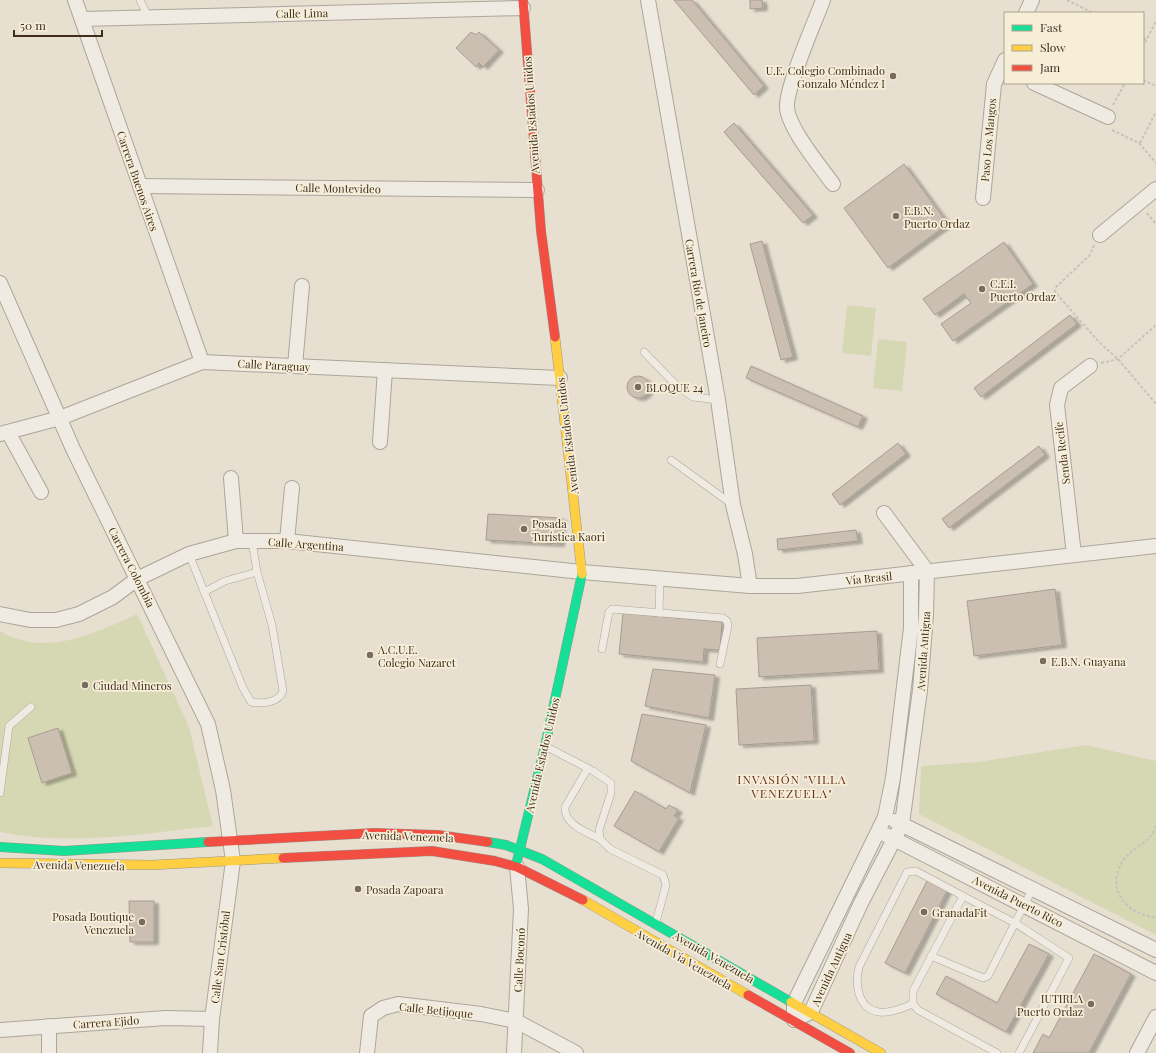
<svg xmlns="http://www.w3.org/2000/svg" width="1156" height="1053" font-family="'Playfair Display',serif">
  <style>
    .green { fill: #d6d7b3 }
    .building { fill: #cbbfb2; stroke: #a89c90; filter: url(#shadow) }
    .lines { fill: none; stroke-linecap: round; stroke-linejoin: round }
    .lane-casing { stroke: #ada599; stroke-width: 8 }
    .street-casing { stroke: #ada599; stroke-width: 16 }
    .fast-casing { stroke: #9c958a; stroke-width: 10 }
    .slow-casing { stroke: #9c958a; stroke-width: 10 }
    .jam-casing { stroke: #9c958a; stroke-width: 10 }
    .path { stroke: #c8c2b9; stroke-width: 2; stroke-dasharray: 3 2; stroke-linecap: butt }
    .lane { stroke: #efebe3; stroke-width: 7 }
    .street { stroke: #efebe3; stroke-width: 14 }
    .fast { stroke: #16e098; stroke-width: 9 }
    .slow { stroke: #ffcf43; stroke-width: 9 }
    .jam { stroke: #f24e42; stroke-width: 9 }
    .poi-dot { fill: #786c5e; stroke: #f7eed8; stroke-width: 1.5 }
    .labels { text-anchor: middle; dominant-baseline: central; stroke-width: 3.5; stroke-linejoin: round; paint-order: stroke }
    .street-label { font-size: 11px; fill: #3d2e20; stroke: #f7eed8 }
    .poi-label { font-size: 11px; fill: #3d2e20; stroke: #f7eed8; text-anchor: start }
    .neighbourhood-label { font-size: 12px; letter-spacing: 1px; fill: #6b2e1e; stroke: #f7eed8 }
  </style>
  <defs>
    <filter id="shadow"><feDropShadow dx="4.5" dy="2.5" stdDeviation="1" flood-color="#0004"/></filter>
  </defs>
  <rect width="100%" height="100%" fill="#e7e0d1"/>
  <g class="green">
    <path d="M847,305L876,308L871,356L842,353Z"/>
    <path d="M878,339L907,342L902,391L873,388Z"/>
    <path d="M137,614L189,727L213,826C142,834 70,846 0,832V631C44,658 96,633 137,614Z"/>
    <path d="M1086,745L1156,761V935L919,814L921,766L978,762Z"/>
  </g>
  <g class="building">
    <path d="M674,0H692L764,86L754,95Z"/>
    <path d="M750,0H762L763,8L750,9Z"/>
    <path d="M471,32L476,35L479,32L499,50L483,67L479,63L476,67L456,48Z"/>
    <path d="M734,123L813,215L803,223L724,132Z"/>
    <path d="M904,164L948,224L888,268L844,208Z"/>
    <path d="M762,241L793,357L781,360L750,244Z"/>
    <path d="M1004,242L1033,284L953,341L941,324L971,303L964,294L935,315L923,299Z"/>
    <path d="M1070,315L1077,324L981,397L974,388Z"/>
    <path d="M751,366L863,416L858,427L746,378Z"/>
    <circle cx="638" cy="387" r="11"/>
    <path d="M898,443L906,454L840,505L832,494Z"/>
    <path d="M1039,446L1045,455L949,528L942,519Z"/>
    <path d="M488,514L562,518L560,544L486,540Z"/>
    <path d="M856,530L858,541L778,550L777,539Z"/>
    <path d="M1055,589L1062,645L974,656L967,601Z"/>
    <path d="M623,613L722,622L720,650L704,649L703,662L619,654Z"/>
    <path d="M877,631L879,670L759,677L757,638Z"/>
    <path d="M653,669L715,675L709,718L645,706Z"/>
    <path d="M811,685L814,741L739,745L736,689Z"/>
    <path d="M642,714L706,725L690,793L631,761Z"/>
    <path d="M58,728L72,773L42,783L28,738Z"/>
    <path d="M635,791L666,809L669,805L678,810L674,816L679,818L659,852L614,826Z"/>
    <path d="M928,879L948,889L905,973L885,963Z"/>
    <path d="M129,901H154V942H130Z"/>
    <path d="M1029,944L1049,954L1006,1032L936,994L946,976L997,1003Z"/>
    <path d="M1094,954L1131,974L1089,1053H1033L1043,1034L1049,1038Z"/>
  </g>
  <g class="lines">
    <defs>
      <g id="lane">
        <path d="M140,0L148,17"/>
        <path d="M644,352L677,386L693,397L718,400"/>
        <path d="M671,460L733,505"/>
        <path d="M189,554L243,688L251,702C262,704 279,703 283,691L272,625L257,572L252,541"/>
        <path d="M204,592L225,581L257,572"/>
        <path d="M659,613L660,579"/>
        <path d="M602,649L609,612L612,609L723,618L727,621L728,626L720,664"/>
        <path d="M547,747L593,771L611,783V793L599,830L600,839L610,849L663,875L666,885L656,922"/>
        <path d="M588,768L565,807C564,825 587,832 600,839"/>
        <path d="M0,793L9,726L31,707"/>
        <path d="M931,956L983,978L988,976L1015,923L1069,958L1019,1053"/>
        <path d="M913,1004C904,1007 889,1014 879,1012C857,1009 855,983 859,967L907,872L916,871L963,896"/>
        <path d="M997,1053L918,1010L913,1004V991L963,896L1015,923L1033,888"/>
      </g>
      <g id="street">
        <path d="M75,0L202,362"/>
        <path d="M648,0L718,400L733,505L745,554L750,586"/>
        <path d="M823,0C815,22 785,89 787,108C789,129 820,166 833,184"/>
        <path d="M1026,13L1032,0"/>
        <path d="M82,19L523,8"/>
        <path d="M1034,83L1108,117"/>
        <path d="M140,186L537,190"/>
        <path d="M983,198L994,84L1005,60"/>
        <path d="M1100,235L1156,189"/>
        <path d="M0,283L73,449L208,724L223,790L233,861L212,1019L210,1053"/>
        <path d="M295,366L302,286"/>
        <path d="M8,432L41,492"/>
        <path d="M0,434L60,418L202,362L560,378"/>
        <path d="M380,442L385,370"/>
        <path d="M231,478L236,541"/>
        <path d="M884,513L927,571L926,615L920,690L902,824L861,903L811,1012L794,1020V1003L885,817L893,778L911,628V573"/>
        <path d="M287,541L292,488"/>
        <path d="M1074,555L1057,405L1061,388L1090,366"/>
        <path d="M0,614L30,620H56L79,614L113,597L137,579L189,554L236,541H287L582,572L750,586H797L1156,546"/>
        <path d="M895,821L1156,950"/>
        <path d="M886,835L1156,973"/>
        <path d="M49,1026V1053"/>
        <path d="M0,1030L166,1018L212,1019"/>
        <path d="M367,1053L371,1016L383,1008L398,1004L481,1014L516,1021L576,1053"/>
        <path d="M514,1053L521,909L517,867"/>
        <path d="M1137,1053L1156,1017"/>
      </g>
      <g id="fast">
        <path d="M488,842L506,845L542,859L791,1002"/>
        <path d="M0,847L64,851L208,842"/>
        <path d="M517,861L545,746L582,574"/>
      </g>
      <g id="slow">
        <path d="M555,337L582,574"/>
        <path d="M0,863L152,865L283,858"/>
        <path d="M583,900L748,995"/>
        <path d="M791,1002L881,1053"/>
      </g>
      <g id="jam">
        <path d="M523,0L541,231L555,337"/>
        <path d="M208,842L374,833L438,835L488,842"/>
        <path d="M283,858L432,851L495,861L517,867L583,900"/>
        <path d="M748,995L850,1053"/>
      </g>
    </defs>
    <use href="#lane" class="lane-casing"/>
    <use href="#street" class="street-casing"/>
    <use href="#fast" class="fast-casing"/>
    <use href="#slow" class="slow-casing"/>
    <use href="#jam" class="jam-casing"/>
    <g class="path">
      <path d="M1067,0L1093,13"/>
      <path d="M1143,38L1147,40"/>
      <path d="M1143,47L1156,21"/>
      <path d="M1143,80L1156,86"/>
      <path d="M1113,105L1125,83"/>
      <path d="M1112,130L1139,143L1156,163"/>
      <path d="M1140,143L1156,112"/>
      <path d="M1147,213L1156,224"/>
      <path d="M1094,245L1090,255L1056,287L1055,292L1100,343L1118,359L1156,404"/>
      <path d="M1101,363L1118,359L1156,325"/>
      <path d="M1156,826C1148,849 1125,846 1118,872C1115,881 1116,888 1120,896C1128,910 1141,915 1156,918"/>
    </g>
    <use href="#lane" class="lane"/>
    <use href="#street" class="street"/>
    <use href="#fast" class="fast"/>
    <use href="#slow" class="slow"/>
    <use href="#jam" class="jam"/>
  </g>
  <g class="poi-dot">
    <circle cx="893" cy="76" r="4"/>
    <circle cx="896" cy="216" r="4"/>
    <circle cx="982" cy="289" r="4"/>
    <circle cx="638" cy="387" r="4"/>
    <circle cx="524" cy="529" r="4"/>
    <circle cx="370" cy="655" r="4"/>
    <circle cx="1043" cy="661" r="4"/>
    <circle cx="85" cy="685" r="4"/>
    <circle cx="358" cy="889" r="4"/>
    <circle cx="924" cy="912" r="4"/>
    <circle cx="142" cy="922" r="4"/>
    <circle cx="1091" cy="1004" r="4"/>
  </g>
  <g class="labels">
    <g class="street-label">
      <text transform="translate(302 13) rotate(-1)">Calle Lima</text>
      <text transform="translate(531 115) rotate(-94)">Avenida Estados Unidos</text>
      <text transform="translate(988 140) rotate(-85)">Paso Los Mangos</text>
      <text transform="translate(138 181) rotate(71)">Carrera Buenos Aires</text>
      <text transform="translate(338 188) rotate(1)">Calle Montevideo</text>
      <text transform="translate(699 293) rotate(80)">Carrera Río de Janeiro</text>
      <text transform="translate(274 365) rotate(3)">Calle Paraguay</text>
      <text transform="translate(567 436) rotate(-97)">Avenida Estados Unidos</text>
      <text transform="translate(1062 453) rotate(-97)">Senda Recife</text>
      <text transform="translate(306 544) rotate(4)">Calle Argentina</text>
      <text transform="translate(132 567) rotate(63)">Carrera Colombia</text>
      <text transform="translate(869 578) rotate(-6)">Vía Brasil</text>
      <text transform="translate(923 651) rotate(-86)">Avenida Antigua</text>
      <text transform="translate(542 755) rotate(-77)">Avenida Estados Unidos</text>
      <text transform="translate(408 836) rotate(2)">Avenida Venezuela</text>
      <text transform="translate(79 865) rotate(1)">Avenida Venezuela</text>
      <text transform="translate(1018 901) rotate(27)">Avenida Puerto Rico</text>
      <text transform="translate(220 957) rotate(-83)">Calle San Cristóbal</text>
      <text transform="translate(714 957) rotate(30)">Avenida Venezuela</text>
      <text transform="translate(684 959) rotate(30)">Avenida Vía Venezuela</text>
      <text transform="translate(519 960) rotate(-87)">Calle Boconó</text>
      <text transform="translate(831 969) rotate(-65)">Avenida Antigua</text>
      <text transform="translate(436 1010) rotate(6)">Calle Betijoque</text>
      <text transform="translate(106 1022) rotate(-4)">Carrera Ejido</text>
    </g>
    <g class="poi-label">
      <text x="885" y="70" text-anchor="end">U.E. Colegio Combinado<tspan x="885" dy="13">Gonzalo Méndez I</tspan></text>
      <text x="904" y="210">E.B.N.<tspan x="904" dy="13">Puerto Ordaz</tspan></text>
      <text x="990" y="283">C.E.I.<tspan x="990" dy="13">Puerto Ordaz</tspan></text>
      <text x="646" y="387">BLOQUE 24</text>
      <text x="532" y="523">Posada<tspan x="532" dy="13">Turística Kaori</tspan></text>
      <text x="378" y="649">A.C.U.E.<tspan x="378" dy="13">Colegio Nazaret</tspan></text>
      <text x="1051" y="661">E.B.N. Guayana</text>
      <text x="93" y="685">Ciudad Mineros</text>
      <text x="366" y="889">Posada Zapoara</text>
      <text x="932" y="912">GranadaFit</text>
      <text x="134" y="916" text-anchor="end">Posada Boutique<tspan x="134" dy="13">Venezuela</tspan></text>
      <text x="1083" y="998" text-anchor="end">IUTIRLA<tspan x="1083" dy="13">Puerto Ordaz</tspan></text>
    </g>
    <g class="neighbourhood-label">
      <text x="792" y="779">INVASIÓN "VILLA<tspan x="792" dy="14">VENEZUELA"</tspan></text>
    </g>
  </g>
  <rect x="1004" y="12" width="140" height="72" fill="#f7eed8" stroke="#ada18e"/>
  <rect x="1012" y="25" width="20" height="6" fill="#16e098" stroke="#ada18e"/>
  <text x="1040" y="32" font-size="12" fill="#3d2e20">Fast</text>
  <rect x="1012" y="45" width="20" height="6" fill="#ffcf43" stroke="#ada18e"/>
  <text x="1040" y="52" font-size="12" fill="#3d2e20">Slow</text>
  <rect x="1012" y="65" width="20" height="6" fill="#f24e42" stroke="#ada18e"/>
  <text x="1040" y="72" font-size="12" fill="#3d2e20">Jam</text>
  <path d="M14 30v6h88v-6" fill="none" stroke="#3d2e20" stroke-width="2"/>
  <text x="20" y="30" font-size="12" fill="#3d2e20" stroke="#f7eed8" stroke-width="3" paint-order="stroke">50 m</text>
</svg>
